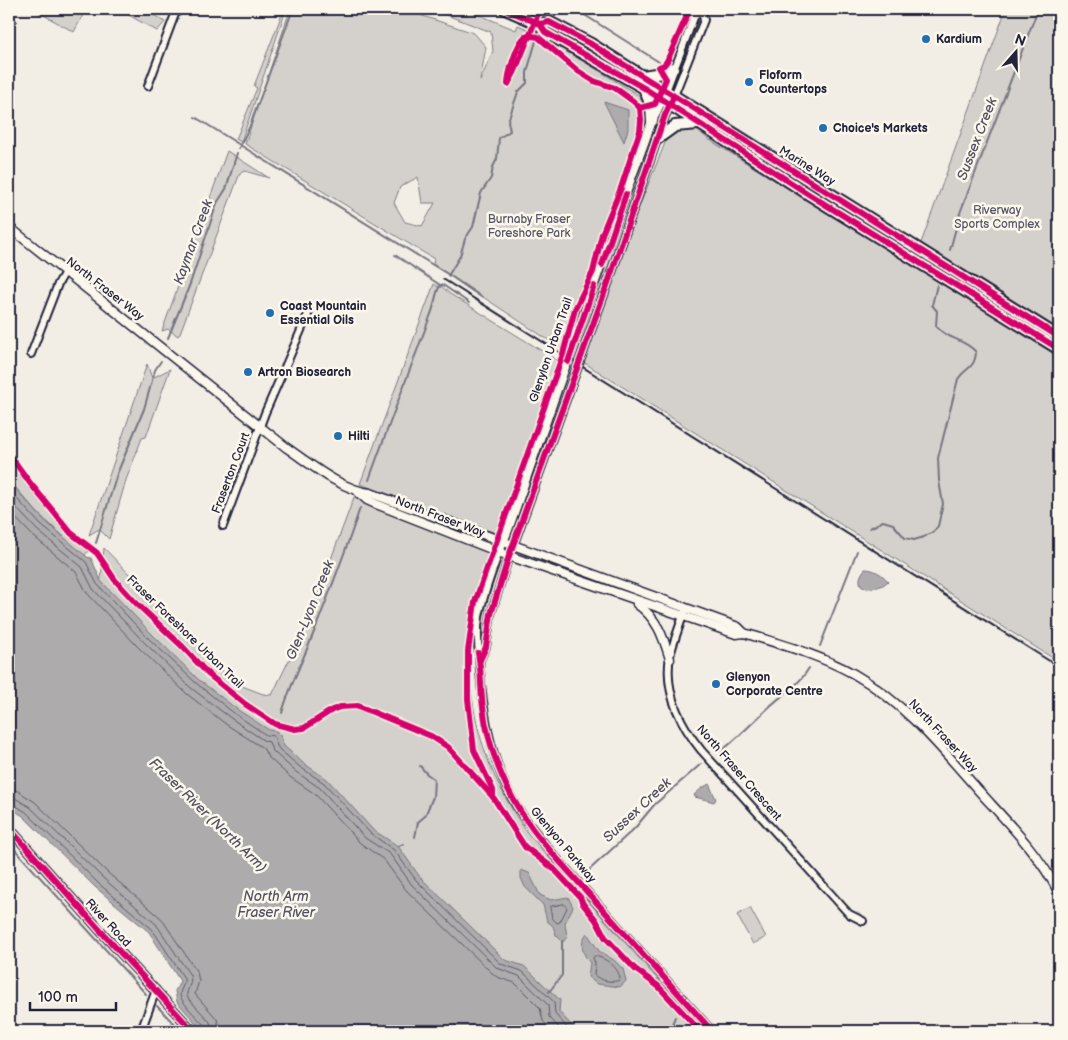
<svg xmlns="http://www.w3.org/2000/svg" width="1068" height="1040" font-family="'Balsamiq Sans',sans-serif">
  <style>
    .green { fill: #d4d1cc; stroke: #7b7a84; fill-rule: evenodd }
    .water { fill: #aeabad; stroke: #76747f }
    .lines { fill: none; stroke-linecap: round; stroke-linejoin: round }
    .shore { stroke: #5a5969; stroke-width: 1 }
    .stream { stroke: #76747f; stroke-width: 2 }
    .minor-casing { stroke: #22223b; stroke-width: 10 }
    .tertiary-casing { stroke: #22223b; stroke-width: 11 }
    .primary-casing { stroke: #22223b; stroke-width: 14 }
    .minor { stroke: #fbf7ec; stroke-width: 6 }
    .tertiary { stroke: #fbf7ec; stroke-width: 8 }
    .primary { stroke: #fbf7ec; stroke-width: 10 }
    .rail { stroke: #22223b; stroke-width: 2 }
    .cycleway-casing { stroke: #fbf7ec; stroke-width: 9 }
    .cycleway { stroke: #d6006c; stroke-width: 6 }
    .poi-dot { fill: #1f6fb2; stroke: #fbf7ec; stroke-width: 2 }
    .labels { text-anchor: middle; dominant-baseline: central; stroke-width: 5; stroke-linejoin: round; paint-order: stroke }
    .poi-label { font-size: 12px; font-weight: bold; fill: #22223b; stroke: #fbf7ec; text-anchor: start }
    .street-label { font-size: 12px; fill: #22223b; stroke: #fbf7ec }
    .park-label { font-size: 12px; fill: #575766; stroke: #fbf7ec }
    .water-label { font-size: 14px; font-style: italic; fill: #535263; stroke: #fbf7ec }
  </style>
  <rect width="100%" height="100%" fill="#f2eee5"/>
  <filter id="ink" filterUnits="userSpaceOnUse"><feTurbulence type="fractalNoise" baseFrequency=".02" numOctaves="2"/><feDisplacementMap in="SourceGraphic" scale="10" xChannelSelector="R" yChannelSelector="G"/><feConvolveMatrix kernelMatrix="1 2 1 2 8 2 1 2 1" color-interpolation-filters="sRGB"/></filter>
  <g filter="url(#ink)">
    <g class="green">
      <path d="M33,9H86L74,32Z"/>
      <path d="M118,9H144L165,22L157,31Z"/>
      <path d="M284,9H405L414,13L474,33L486,47L480,81L493,51L491,32L431,9H465L516,30L518,25L539,34L645,99L649,114L647,123L568,353L433,264L434,259L245,144L289,13H285L241,142L236,139L257,88L254,86ZM418,177L422,203H435L422,226L405,222L394,203L400,187Z"/>
      <path d="M1006,9H1059V329L921,243Z"/>
      <path d="M691,128L700,132L708,139L1059,357V662L583,362L633,222L667,138L673,130Z"/>
      <path d="M647,144L651,146L584,338L580,337Z"/>
      <path d="M227,151L269,178L245,171L240,173L180,333L178,336L168,329L162,331Z"/>
      <path d="M434,284L440,288L441,286L450,294L563,364L504,529L498,534L360,484Z"/>
      <path d="M147,364L152,378L170,369L146,437L142,438L126,480L109,539L99,529L89,535Z"/>
      <path d="M9,460C31,494 58,524 88,551L85,555L87,557L79,573L9,482L45,521L64,537L37,512L9,480Z"/>
      <path d="M354,497L395,516L488,551L492,555L493,558C485,583 477,607 473,633C462,705 487,777 529,835L704,1031H552L541,1000L255,736L84,573L101,579L104,548L234,683L263,694L272,695L308,621Z"/>
      <path d="M750,908L766,937L753,944L737,915Z"/>
    </g>
    <g class="water">
      <path d="M604,102L628,110V129L624,142Z"/>
      <path d="M9,482L45,521L87,557L91,558L101,581L151,633L199,680L238,710L269,730L276,731L280,735L284,746L303,763L327,779L373,830L398,846L420,877L505,960L524,966L560,1000L559,1012L577,1031H203L177,1002L175,991L180,981L149,932L95,887L23,816L9,807Z"/>
      <path d="M865,569C874,569 882,574 888,581C882,588 871,589 862,587C858,580 860,575 865,569Z"/>
      <path d="M709,784L716,799L714,802L695,797L694,795L702,788Z"/>
      <path d="M521,870L529,873L540,895L551,900L568,897L573,907L565,923L567,937L563,942L556,935L553,926L547,921L543,905L525,887L521,878Z"/>
      <path d="M587,933L599,951L614,960L623,969L626,981L620,987L597,984L588,977L590,963C582,953 579,944 587,933Z"/>
    </g>
    <g class="lines">
      <g class="shore">
        <path d="M9,490L41,525L86,562L97,584L147,637L196,683L235,714L266,735L274,736L277,746L280,750L300,767L324,783L370,833L394,850L416,880L501,964L522,971L554,1002L555,1014L570,1031"/>
        <path d="M9,500L37,530L82,567L93,589L143,641L191,688L232,719L263,740L269,742L272,750L276,754L296,772L320,788L365,838L390,854L412,885L497,968L519,976L548,1005L549,1017L562,1031"/>
        <path d="M9,511L32,535L76,572L87,593L138,647L187,694L227,725L263,748L268,757L290,777L315,794L360,843L384,860L406,890L492,973L497,977L515,983L540,1008L543,1021L552,1031"/>
        <path d="M9,789L18,791L35,802L108,873L161,918L197,972L199,981L195,994L217,1019L220,1031"/>
        <path d="M9,797L15,798L30,807L103,878L156,924L190,975C193,984 186,989 187,997L210,1022L212,1031"/>
        <path d="M9,803L13,804L26,812L98,883L152,929L184,978C185,984 181,988 180,994C180,1002 199,1019 205,1026L206,1031"/>
        <path d="M564,904L567,908L560,922L557,923L552,918L550,907Z"/>
        <path d="M595,956C606,958 620,968 620,980C612,983 601,981 594,975L595,963L593,958Z"/>
      </g>
      <g class="stream">
        <path d="M265,9L280,14L291,12"/>
        <path d="M583,14L659,62"/>
        <path d="M195,117L449,275L481,297"/>
        <path d="M239,148L249,128L293,9"/>
        <path d="M950,250L960,213L1038,9"/>
        <path d="M395,255L440,285"/>
        <path d="M448,276L460,256L465,239L473,227L481,193L491,178L493,167L497,159L499,138L510,131L508,121L518,92L527,83V72L536,41"/>
        <path d="M168,338L190,284L217,203L226,189L237,153"/>
        <path d="M369,480C389,424 410,369 431,314C435,305 435,294 440,285H443L469,303"/>
        <path d="M870,528L883,521L893,524L905,538L914,540L924,537L934,531L938,526L943,504L939,481L938,458L958,379C965,368 975,369 976,352C965,339 946,339 936,326L937,311L932,305L937,285"/>
        <path d="M96,543L117,474L144,409L155,370L161,361"/>
        <path d="M820,646L857,551"/>
        <path d="M282,713C289,689 300,666 310,642C328,597 345,553 360,508"/>
        <path d="M720,752C737,739 751,724 767,709C781,695 799,686 809,668"/>
        <path d="M415,837L418,822L425,816L433,797L434,779L427,774L420,766"/>
        <path d="M9,843L146,994"/>
        <path d="M398,846L404,844"/>
        <path d="M587,872L635,828L654,805L701,764"/>
        <path d="M549,992L562,975V941"/>
        <path d="M157,1006L181,1031"/>
        <path d="M669,1031L675,1017"/>
      </g>
      <defs>
        <g id="minor">
          <path d="M148,86L177,9"/>
          <path d="M666,91L695,15L703,9"/>
          <path d="M674,96L704,20L702,11"/>
          <path d="M31,354L58,284L65,272"/>
          <path d="M223,526L265,413L309,312"/>
          <path d="M499,552C492,573 483,595 479,617C476,638 479,650 480,670C483,717 492,765 516,805C527,823 540,838 553,854L712,1031"/>
          <path d="M686,608C680,624 674,640 670,656C664,691 680,724 701,750L849,914L863,921"/>
          <path d="M480,660L486,647L491,614L509,556"/>
          <path d="M141,1031L156,990"/>
        </g>
        <g id="tertiary">
          <path d="M9,227L287,448C312,465 340,489 370,493L738,627L744,633C780,644 820,655 854,674C905,703 942,749 980,792C1009,824 1040,855 1059,893"/>
          <path d="M358,492L367,500L376,504L509,556L736,634L744,633"/>
          <path d="M499,552L508,530L632,176L652,121L664,95"/>
          <path d="M509,556L609,280L665,115L672,101"/>
          <path d="M637,604C657,618 663,636 670,659"/>
          <path d="M9,828L106,937L193,1031"/>
        </g>
        <g id="primary">
          <path d="M505,9L540,24L545,32L644,88L810,195L1059,349"/>
          <path d="M540,24L549,22L591,44L1059,337"/>
          <path d="M643,76L662,73L673,68"/>
          <path d="M644,88L651,106L652,121"/>
          <path d="M657,139L675,126L698,124"/>
        </g>
      </defs>
      <use href="#minor" class="minor-casing"/>
      <use href="#tertiary" class="tertiary-casing"/>
      <use href="#primary" class="primary-casing"/>
      <use href="#minor" class="minor"/>
      <use href="#tertiary" class="tertiary"/>
      <use href="#primary" class="primary"/>
      <g class="rail">
        <path d="M9,15L16,21"/>
        <path d="M443,279L1059,667"/>
      </g>
      <defs>
        <g id="cycleway">
          <path d="M505,9L540,24L545,32L644,88L810,195L1059,349"/>
          <path d="M540,24L549,22L591,44L1059,337"/>
          <path d="M640,108L655,104L666,79L659,67L664,65L667,61L690,9"/>
          <path d="M602,265L626,194"/>
          <path d="M568,362L594,286"/>
          <path d="M9,454L30,483L71,533L97,553L115,580L135,602L183,647L208,674L245,704L275,724L295,729L304,728L332,710L340,707L358,706L431,736L448,747L493,797L525,847L554,869L580,897L583,904L596,920L605,937L635,969L658,986L700,1031"/>
          <path d="M478,653C482,671 480,689 483,707C488,748 505,791 529,824C536,835 545,844 553,854L712,1031"/>
          <path d="M480,660L486,647L491,614L509,556L609,280L665,115L673,98"/>
          <path d="M493,797V790L474,750L468,699V651L475,602L563,354L575,309L593,272L602,234L621,188L634,148L640,131L641,120L640,108L633,101L615,88L594,81L578,71L538,37C533,36 529,35 525,37C517,42 508,74 508,84L515,71L540,9"/>
          <path d="M9,828L106,937L193,1031"/>
        </g>
      </defs>
      <use href="#cycleway" class="cycleway-casing"/>
      <use href="#cycleway" class="cycleway"/>
    </g>
  </g>
  <g class="poi-dot">
    <circle cx="926" cy="39" r="5"/>
    <circle cx="749" cy="82" r="5"/>
    <circle cx="823" cy="128" r="5"/>
    <circle cx="270" cy="313" r="5"/>
    <circle cx="248" cy="372" r="5"/>
    <circle cx="338" cy="436" r="5"/>
    <circle cx="716" cy="684" r="5"/>
  </g>
  <g class="labels">
    <g class="poi-label">
      <text x="936" y="39">Kardium</text>
      <text x="759" y="75">Floform<tspan x="759" dy="14">Countertops</tspan></text>
      <text x="833" y="128">Choice's Markets</text>
      <text x="280" y="306">Coast Mountain<tspan x="280" dy="14">Essential Oils</tspan></text>
      <text x="258" y="372">Artron Biosearch</text>
      <text x="348" y="436">Hilti</text>
      <text x="726" y="677">Glenyon<tspan x="726" dy="14">Corporate Centre</tspan></text>
    </g>
    <g class="street-label">
      <text transform="translate(807 166) rotate(32)">Marine Way</text>
      <text transform="translate(105 289) rotate(38)">North Fraser Way</text>
      <text transform="translate(551 350) rotate(-71)">Glenylon Urban Trail</text>
      <text transform="translate(231 473) rotate(-69)">Fraserton Court</text>
      <text transform="translate(440 517) rotate(21)">North Fraser Way</text>
      <text transform="translate(185 632) rotate(44)">Fraser Foreshore Urban Trail</text>
      <text transform="translate(943 736) rotate(47)">North Fraser Way</text>
      <text transform="translate(739 773) rotate(49)">North Fraser Crescent</text>
      <text transform="translate(563 845) rotate(50)">Glenlyon Parkway</text>
      <text transform="translate(108 923) rotate(47)">River Road</text>
    </g>
    <g class="park-label">
      <text x="997" y="210">Riverway<tspan x="997" dy="14">Sports Complex</tspan></text>
      <text x="529" y="219">Burnaby Fraser<tspan x="529" dy="14">Foreshore Park</tspan></text>
    </g>
    <g class="water-label">
      <text transform="translate(977 139) rotate(-69)">Sussex Creek</text>
      <text transform="translate(193 242) rotate(-70)">Kaymar Creek</text>
      <text transform="translate(310 610) rotate(-68)">Glen-Lyon Creek</text>
      <text transform="translate(637 810) rotate(-43)">Sussex Creek</text>
      <text transform="translate(208 815) rotate(44)">Fraser River (North Arm)</text>
      <text x="276" y="896">North Arm<tspan x="276" dy="16">Fraser River</tspan></text>
    </g>
  </g>
  <rect width="1068" height="1040" fill="none" stroke="#fbf7ec" stroke-width="30"/>
  <rect x="15" y="15" width="1038" height="1010" fill="none" stroke="#22223b" stroke-width="2" filter="url(#ink)"/>
  <g transform="translate(1016 52) rotate(20)" stroke="#fbf7ec" stroke-width="4" paint-order="stroke">
  <path d="M0-4L9 19L0 12L-9 19Z" fill="#22223b"/>
  <text y="-8" font-size="14" font-weight="bold" text-anchor="middle" fill="#22223b">N</text>
  </g>
  <path d="M30 1002v8h86v-8" fill="none" stroke="#22223b" stroke-width="2.5"/>
  <text x="38" y="1002" font-size="15" fill="#22223b" stroke="#fbf7ec" stroke-width="4" paint-order="stroke">100 m</text>
</svg>
